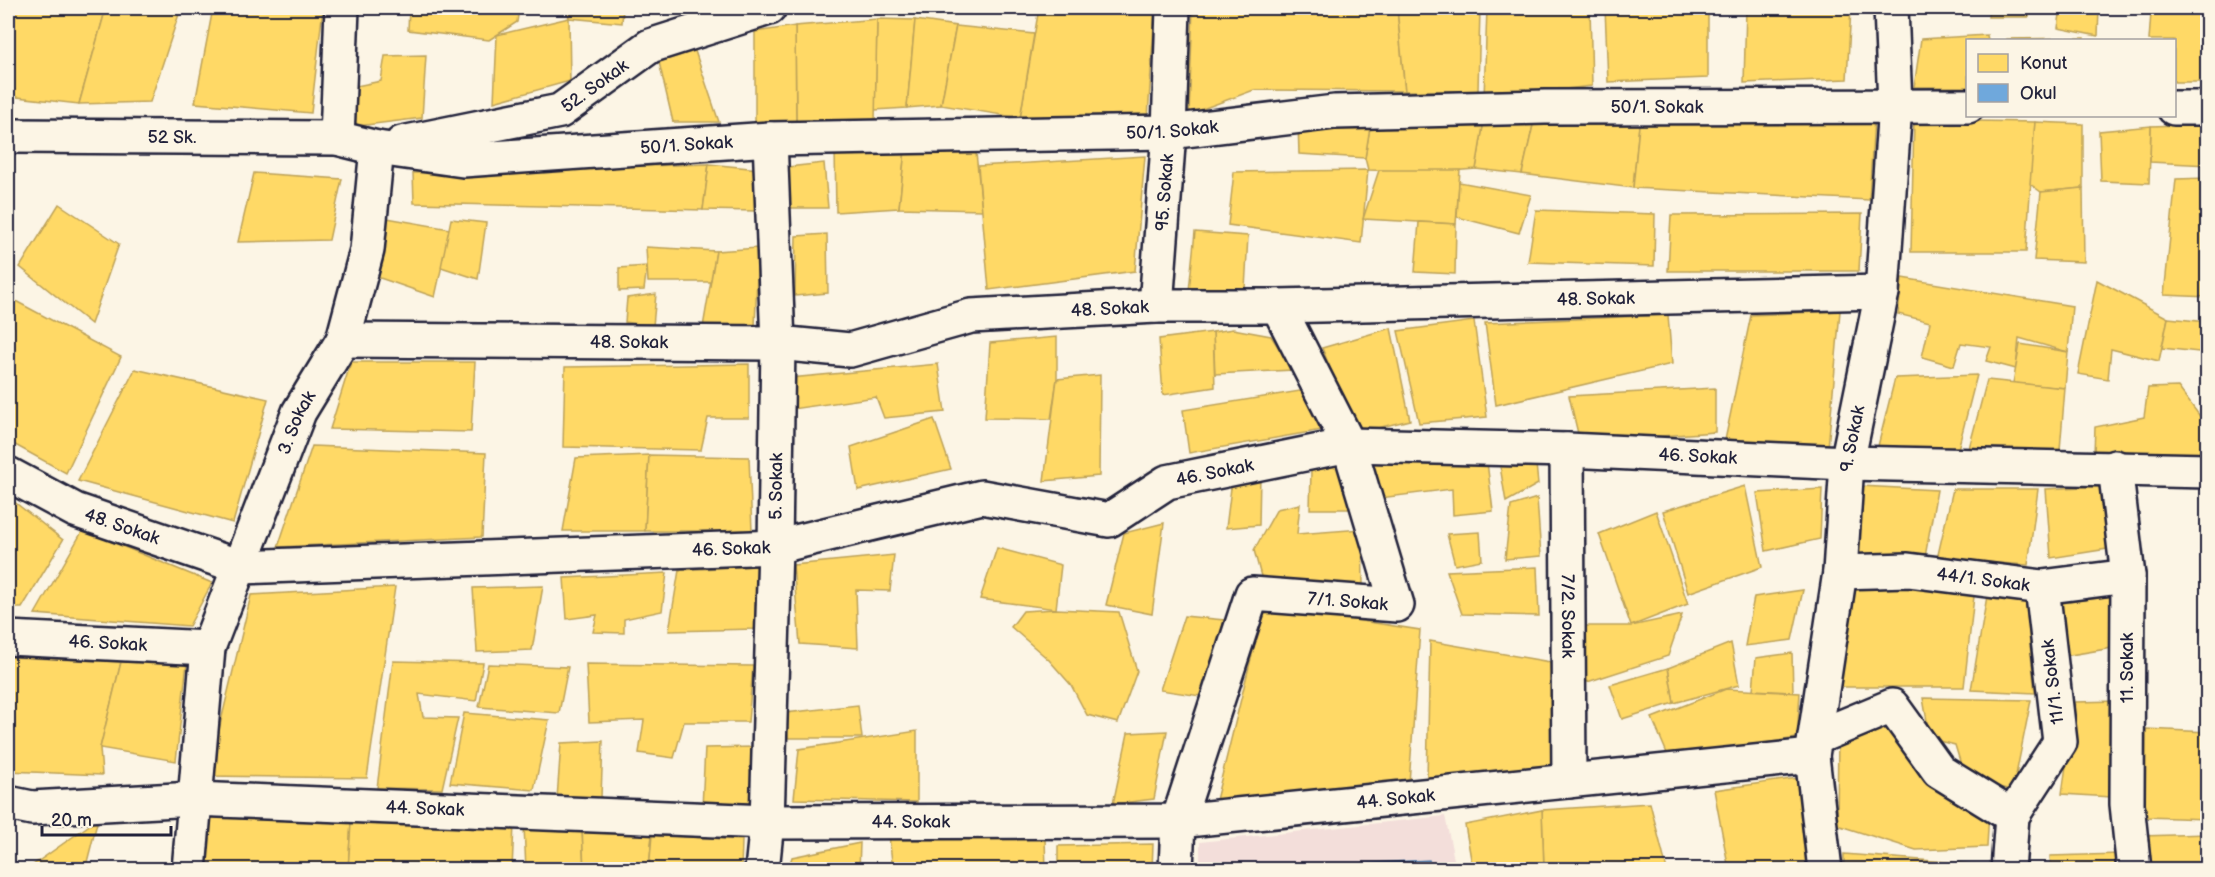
<svg xmlns="http://www.w3.org/2000/svg" width="2215" height="877" font-family="'Balsamiq Sans',sans-serif">
  <style>
    .built { fill: #f3deda }
    .homes { fill: #ffd966; stroke: #bda259; stroke-width: 1.5 }
    .schools { fill: #6fa8dc; stroke: #5880ac; stroke-width: 1.5 }
    .lines { fill: none; stroke-linecap: round; stroke-linejoin: round }
    .minor-casing { stroke: #22223b; stroke-width: 38 }
    .minor { stroke: #fcf5e5; stroke-width: 33 }
    .labels { text-anchor: middle; dominant-baseline: central; stroke-width: 6; stroke-linejoin: round; paint-order: stroke }
    .street-label { font-size: 18px; fill: #22223b; stroke: #fcf5e5 }
  </style>
  <rect width="100%" height="100%" fill="#fcf5e5"/>
  <filter id="ink" filterUnits="userSpaceOnUse"><feTurbulence type="fractalNoise" baseFrequency=".0167" numOctaves="2"/><feDisplacementMap in="SourceGraphic" scale="12" xChannelSelector="R" yChannelSelector="G"/><feConvolveMatrix kernelMatrix="1 2 1 2 8 2 1 2 1" color-interpolation-filters="sRGB"/></filter>
  <g filter="url(#ink)">
    <path class="built" d="M1445,816L1456,869L1200,870V842Z"/>
    <g class="homes">
      <path d="M8,8H106L79,104L8,96Z"/>
      <path d="M106,8H181L150,102L79,104Z"/>
      <path d="M213,8H323L311,113L195,103Z"/>
      <path d="M409,8H519L517,22L489,40L408,30Z"/>
      <path d="M567,8H623L622,23L569,18Z"/>
      <path d="M1039,8H1155L1148,118H1020Z"/>
      <path d="M1193,8H1397L1405,91L1254,90L1189,114Z"/>
      <path d="M1397,8H1480L1478,91H1405Z"/>
      <path d="M1487,8H1590L1592,86L1484,98Z"/>
      <path d="M1605,8H1708V78L1608,82Z"/>
      <path d="M1746,8H1851L1847,79L1744,83Z"/>
      <path d="M1989,8H2030L2029,17H1988Z"/>
      <path d="M2061,8H2099L2098,36L2058,28Z"/>
      <path d="M2151,13L2208,14L2203,82H2174V40H2149Z"/>
      <path d="M569,18L570,81L494,102L497,35Z"/>
      <path d="M877,19L915,20L907,108L875,110Z"/>
      <path d="M877,19L875,123L796,126L795,26Z"/>
      <path d="M915,20L956,26L941,105L907,108Z"/>
      <path d="M795,26L796,126L755,125V32Z"/>
      <path d="M956,26L1034,34L1020,118L941,105Z"/>
      <path d="M1987,35L1988,40H1968V87H1914L1921,39Z"/>
      <path d="M2084,38V40H2007V39Z"/>
      <path d="M695,51L719,122H673L659,62Z"/>
      <path d="M426,55L422,118L350,127L346,88L381,81L385,56Z"/>
      <path d="M1536,112L1522,174L1476,169L1484,120Z"/>
      <path d="M1536,112L1640,115L1633,188L1522,174Z"/>
      <path d="M1640,115L1874,118L1869,200L1633,188Z"/>
      <path d="M1484,120L1476,169L1437,172L1368,170L1365,158L1371,121Z"/>
      <path d="M1914,120L2035,122L2026,252H1911Z"/>
      <path d="M1371,121L1365,158L1299,154L1298,123Z"/>
      <path d="M2035,122L2083,124V188L2041,192L2030,184Z"/>
      <path d="M2208,124V165L2150,162L2151,126Z"/>
      <path d="M2151,126L2149,183L2101,181L2099,131Z"/>
      <path d="M835,148L905,150L899,208L836,212Z"/>
      <path d="M905,150L976,153L982,210L899,208Z"/>
      <path d="M1145,156L1135,271L989,290L978,166Z"/>
      <path d="M824,163L828,208H784L788,167Z"/>
      <path d="M709,164L703,210L414,203L413,173Z"/>
      <path d="M709,164L759,169L757,211L703,210Z"/>
      <path d="M1368,170L1361,243L1228,225L1234,172Z"/>
      <path d="M1379,170H1460L1456,224L1363,219Z"/>
      <path d="M254,173L342,179L329,240L238,242Z"/>
      <path d="M2208,178V297L2164,295L2176,179Z"/>
      <path d="M1459,182L1531,195L1519,233L1457,217Z"/>
      <path d="M2083,188L2084,262L2034,260L2041,192Z"/>
      <path d="M59,204L119,244L91,324L20,267Z"/>
      <path d="M1536,210L1655,214L1654,266L1528,262Z"/>
      <path d="M1862,214L1859,271H1668L1671,215Z"/>
      <path d="M387,218L450,229L435,297L377,277Z"/>
      <path d="M451,219L486,223L478,279L441,267Z"/>
      <path d="M1419,222L1456,224L1455,274L1415,272Z"/>
      <path d="M1195,232L1248,236L1245,289L1189,291Z"/>
      <path d="M827,234L828,293L795,296L796,236Z"/>
      <path d="M646,247L716,251L711,282H648Z"/>
      <path d="M758,248L755,327H703L716,251Z"/>
      <path d="M647,266L644,290L619,291V268Z"/>
      <path d="M1902,278L2072,306L2068,352L2019,338L2016,369L1986,361L1991,347L1961,343L1954,366L1922,357L1930,322L1898,314Z"/>
      <path d="M2097,280L2168,318L2159,361L2111,349L2108,379L2078,374Z"/>
      <path d="M656,294L653,326L625,322L627,298Z"/>
      <path d="M8,297L121,357L66,473L8,441Z"/>
      <path d="M1840,311L1828,448L1724,445L1751,315Z"/>
      <path d="M1668,315L1672,364L1496,405L1485,323Z"/>
      <path d="M2168,318L2208,322V353L2162,348Z"/>
      <path d="M1474,321L1487,417L1419,423L1398,331Z"/>
      <path d="M1391,328L1410,420L1357,433L1322,348Z"/>
      <path d="M1233,329L1271,336L1293,370L1215,374L1213,332Z"/>
      <path d="M1213,332L1215,387L1163,395L1159,339Z"/>
      <path d="M1057,337V379L1051,419L985,418L990,343Z"/>
      <path d="M2020,344L2068,352L2065,388L2013,383Z"/>
      <path d="M351,362H475L471,432L330,429Z"/>
      <path d="M749,364V418H708L701,450L563,447L565,367Z"/>
      <path d="M938,364L945,412L884,418L876,397L792,409L790,378Z"/>
      <path d="M135,369L268,399L233,523L78,481Z"/>
      <path d="M1100,375L1099,476L1044,481L1057,379Z"/>
      <path d="M1977,375L1958,449L1878,446L1895,378Z"/>
      <path d="M1987,380L2065,388L2060,450L1969,448Z"/>
      <path d="M2178,387L2208,427V455L2094,453L2095,427L2144,417L2148,388Z"/>
      <path d="M1715,388V432L1580,442L1569,396Z"/>
      <path d="M1306,390L1322,430L1189,453L1183,410Z"/>
      <path d="M934,419L951,469L858,490L851,447Z"/>
      <path d="M312,446L486,453L482,537L278,547Z"/>
      <path d="M1486,454L1493,511L1453,515L1452,489L1380,498L1369,460Z"/>
      <path d="M649,455L645,531H563L576,458Z"/>
      <path d="M649,455L749,457L752,531H645Z"/>
      <path d="M1499,460L1536,464L1538,484L1506,502Z"/>
      <path d="M1348,464L1360,509H1310L1311,471Z"/>
      <path d="M1260,474L1259,525L1226,528L1232,480Z"/>
      <path d="M1745,486L1762,567L1688,593L1663,511Z"/>
      <path d="M1860,486L1937,490L1925,557L1853,560Z"/>
      <path d="M2101,486L2107,549L2051,558L2046,489Z"/>
      <path d="M1822,489L1820,539L1766,551L1757,493Z"/>
      <path d="M1953,489H2038L2028,565L1937,559Z"/>
      <path d="M8,497L63,540L22,608H8Z"/>
      <path d="M1537,498L1541,556L1505,559L1511,506Z"/>
      <path d="M1300,504L1297,534L1362,529L1363,584H1263L1254,550L1277,509Z"/>
      <path d="M1656,511L1688,604L1631,626L1599,534Z"/>
      <path d="M1164,523L1152,614L1106,605L1124,533Z"/>
      <path d="M83,530L212,583L189,626L35,614Z"/>
      <path d="M1480,532L1482,560L1455,565L1447,534Z"/>
      <path d="M997,548L1061,565L1056,609L980,599Z"/>
      <path d="M894,555L890,591L856,590L858,648L800,644L793,565Z"/>
      <path d="M757,566L756,629L669,631L679,570Z"/>
      <path d="M1537,567L1539,616L1462,614L1447,571Z"/>
      <path d="M667,573L662,611L624,619V633L593,632L597,615L567,619L564,578Z"/>
      <path d="M1848,580L1975,587L1964,687H1835Z"/>
      <path d="M543,586L532,650L477,652L473,588Z"/>
      <path d="M395,587L367,778L208,776L251,595Z"/>
      <path d="M1803,590L1792,640L1745,646L1754,597Z"/>
      <path d="M1988,590L2025,594L2035,693L1971,690Z"/>
      <path d="M2113,596L2112,648L2058,657L2061,603Z"/>
      <path d="M1264,606L1420,630L1409,783L1216,800Z"/>
      <path d="M1056,609L1119,612L1137,671L1118,723L1087,715L1071,685L1049,660L1011,627L1023,611Z"/>
      <path d="M1682,615L1668,656L1578,685L1576,626H1631Z"/>
      <path d="M1184,616L1224,620L1207,697L1160,690Z"/>
      <path d="M1430,641L1550,662L1559,768L1427,779Z"/>
      <path d="M1731,643L1739,685L1674,703L1668,668Z"/>
      <path d="M1792,653L1793,692L1753,690L1756,658Z"/>
      <path d="M9,657L121,662L100,748L102,775L8,771Z"/>
      <path d="M393,661L483,663L476,701L419,694L423,717L458,718L442,789L377,788Z"/>
      <path d="M121,662H187L176,761L100,748Z"/>
      <path d="M488,664L568,667L559,713L479,707Z"/>
      <path d="M586,664L753,666L748,722H684L674,758L639,753L644,720L589,722Z"/>
      <path d="M1668,668L1674,703L1622,719L1610,685Z"/>
      <path d="M1726,689L1800,693L1797,738L1669,758L1652,718Z"/>
      <path d="M1923,698L2031,700L2013,790L1966,781L1955,745L1930,739Z"/>
      <path d="M2117,701L2111,797L2062,794L2075,702Z"/>
      <path d="M858,705L862,738H788L785,713Z"/>
      <path d="M464,713L549,720L534,790L450,783Z"/>
      <path d="M1887,725L1989,809L1987,847L1916,850L1837,825L1838,735Z"/>
      <path d="M2146,729L2208,732V819L2145,817Z"/>
      <path d="M917,731V802L794,799L799,749Z"/>
      <path d="M1167,731L1154,799L1113,804L1128,733Z"/>
      <path d="M603,741L601,797L557,799L561,743Z"/>
      <path d="M755,747L751,809L702,807L705,748Z"/>
      <path d="M1798,778L1813,870H1729L1714,790Z"/>
      <path d="M1650,803L1667,870H1544L1542,810Z"/>
      <path d="M1542,810L1544,870H1473L1465,825Z"/>
      <path d="M204,817L351,823L348,870H205Z"/>
      <path d="M98,819L85,870H26Z"/>
      <path d="M351,823L514,824L512,870H348Z"/>
      <path d="M524,826L582,828L584,870H526Z"/>
      <path d="M582,828L652,835L649,870H584Z"/>
      <path d="M2208,834V870H2144L2141,836Z"/>
      <path d="M652,835L742,840L741,870H649Z"/>
      <path d="M889,836L1045,839L1046,870H893Z"/>
      <path d="M860,843L859,870H788L792,857Z"/>
      <path d="M1153,844L1152,870H1058V846Z"/>
      <path d="M1844,854L1984,865V870H1844Z"/>
      <path d="M2120,854L2121,870H2051L2050,856Z"/>
    </g>
    <path class="schools" d="M1429,860L1431,870H1243Z"/>
    <g class="lines">
      <defs>
        <g id="minor">
          <path d="M2174,108H2208"/>
          <path id="s1" d="M8,136L337,138L377,148L463,160L770,139L1169,132L1335,112L1545,107L1968,106"/>
          <path d="M337,138L342,8"/>
          <path id="s2" d="M402,143L560,111L650,46L769,8"/>
          <path id="s3" d="M1156,306L1169,132L1173,8"/>
          <path id="s4" d="M343,340L778,343L850,350L971,316L1156,306H1278L1882,292"/>
          <path id="s5" d="M1567,450L1569,781"/>
          <path d="M2115,467L2128,576L2127,804L2134,870"/>
          <path id="s6" d="M8,474L75,510L240,567L775,547L982,497L1109,520L1167,482L1349,445L1567,450L1847,463L2208,471"/>
          <path id="s7" d="M1840,572L1908,570L2042,587L2128,576"/>
          <path id="s8" d="M8,638L208,648"/>
          <path d="M1815,738L1892,706L1939,771L2012,816"/>
          <path id="s9" d="M8,803L32,808L194,799L767,822L1178,821L1812,756"/>
          <path id="s10" d="M189,870L208,648L299,412L343,340L367,250L377,148"/>
          <path id="s11" d="M762,870L767,822L775,547L778,343L770,139"/>
          <path id="s12" d="M1176,870L1178,821L1252,594L1397,605L1349,445L1278,306"/>
          <path id="s13" d="M1825,870L1812,756L1840,572L1847,463L1882,292L1895,105L1891,8"/>
          <path d="M2008,870L2012,816L2060,742L2042,587"/>
        </g>
      </defs>
      <use href="#minor" class="minor-casing"/>
      <use href="#minor" class="minor"/>
    </g>
  </g>
  <g class="labels">
    <g class="street-label">
      <text stroke="none"><textPath href="#s2" startOffset="204">52. Sokak</textPath></text>
      <text stroke="none"><textPath href="#s1" startOffset="1653">50/1. Sokak</textPath></text>
      <text stroke="none"><textPath href="#s1" startOffset="1167">50/1. Sokak</textPath></text>
      <text stroke="none"><textPath href="#s1" startOffset="164">52 Sk.</textPath></text>
      <text stroke="none"><textPath href="#s1" startOffset="681">50/1. Sokak</textPath></text>
      <text stroke="none"><textPath href="#s3" startOffset="114">95. Sokak</textPath></text>
      <text stroke="none"><textPath href="#s4" startOffset="1258">48. Sokak</textPath></text>
      <text stroke="none"><textPath href="#s4" startOffset="772">48. Sokak</textPath></text>
      <text stroke="none"><textPath href="#s4" startOffset="286">48. Sokak</textPath></text>
      <text stroke="none"><textPath href="#s10" startOffset="465">3. Sokak</textPath></text>
      <text stroke="none"><textPath href="#s13" startOffset="435">9. Sokak</textPath></text>
      <text stroke="none"><textPath href="#s6" startOffset="1732">46. Sokak</textPath></text>
      <text stroke="none"><textPath href="#s6" startOffset="1246">46. Sokak</textPath></text>
      <text stroke="none"><textPath href="#s11" startOffset="384">5. Sokak</textPath></text>
      <text stroke="none"><textPath href="#s6" startOffset="126">48. Sokak</textPath></text>
      <text stroke="none"><textPath href="#s6" startOffset="742">46. Sokak</textPath></text>
      <text stroke="none"><textPath href="#s7" startOffset="144">44/1. Sokak</textPath></text>
      <text stroke="none"><textPath href="#s12" startOffset="384">7/1. Sokak</textPath></text>
      <text stroke="none"><textPath href="#s5" startOffset="166">7/2. Sokak</textPath></text>
      <text stroke="none"><textPath href="#s8" startOffset="100">46. Sokak</textPath></text>
      <text transform="translate(2127 668) rotate(-90)">11. Sokak</text>
      <text transform="translate(2053 682) rotate(-97)">11/1. Sokak</text>
      <text stroke="none"><textPath href="#s9" startOffset="1390">44. Sokak</textPath></text>
      <text stroke="none"><textPath href="#s9" startOffset="418">44. Sokak</textPath></text>
      <text stroke="none"><textPath href="#s9" startOffset="904">44. Sokak</textPath></text>
    </g>
  </g>
  <rect width="2215" height="877" fill="none" stroke="#fcf5e5" stroke-width="30"/>
  <rect x="15" y="15" width="2185" height="847" fill="none" stroke="#22223b" stroke-width="2" filter="url(#ink)"/>
  <rect x="1966" y="39" width="210" height="78" fill="#fcf5e5" stroke="#a5a1a1" stroke-width="1.5"/>
  <rect x="1978" y="54" width="30" height="18" fill="#ffd966" stroke="#a5a1a1" stroke-width="1.5"/>
  <text x="2020" y="69" font-size="18" fill="#22223b">Konut</text>
  <rect x="1978" y="84" width="30" height="18" fill="#6fa8dc" stroke="#a5a1a1" stroke-width="1.5"/>
  <text x="2020" y="99" font-size="18" fill="#22223b">Okul</text>
  <path d="M42 826v9h129v-9" fill="none" stroke="#22223b" stroke-width="3"/>
  <text x="51" y="826" font-size="18" fill="#22223b" stroke="#fcf5e5" stroke-width="4.5" paint-order="stroke">20 m</text>
</svg>
